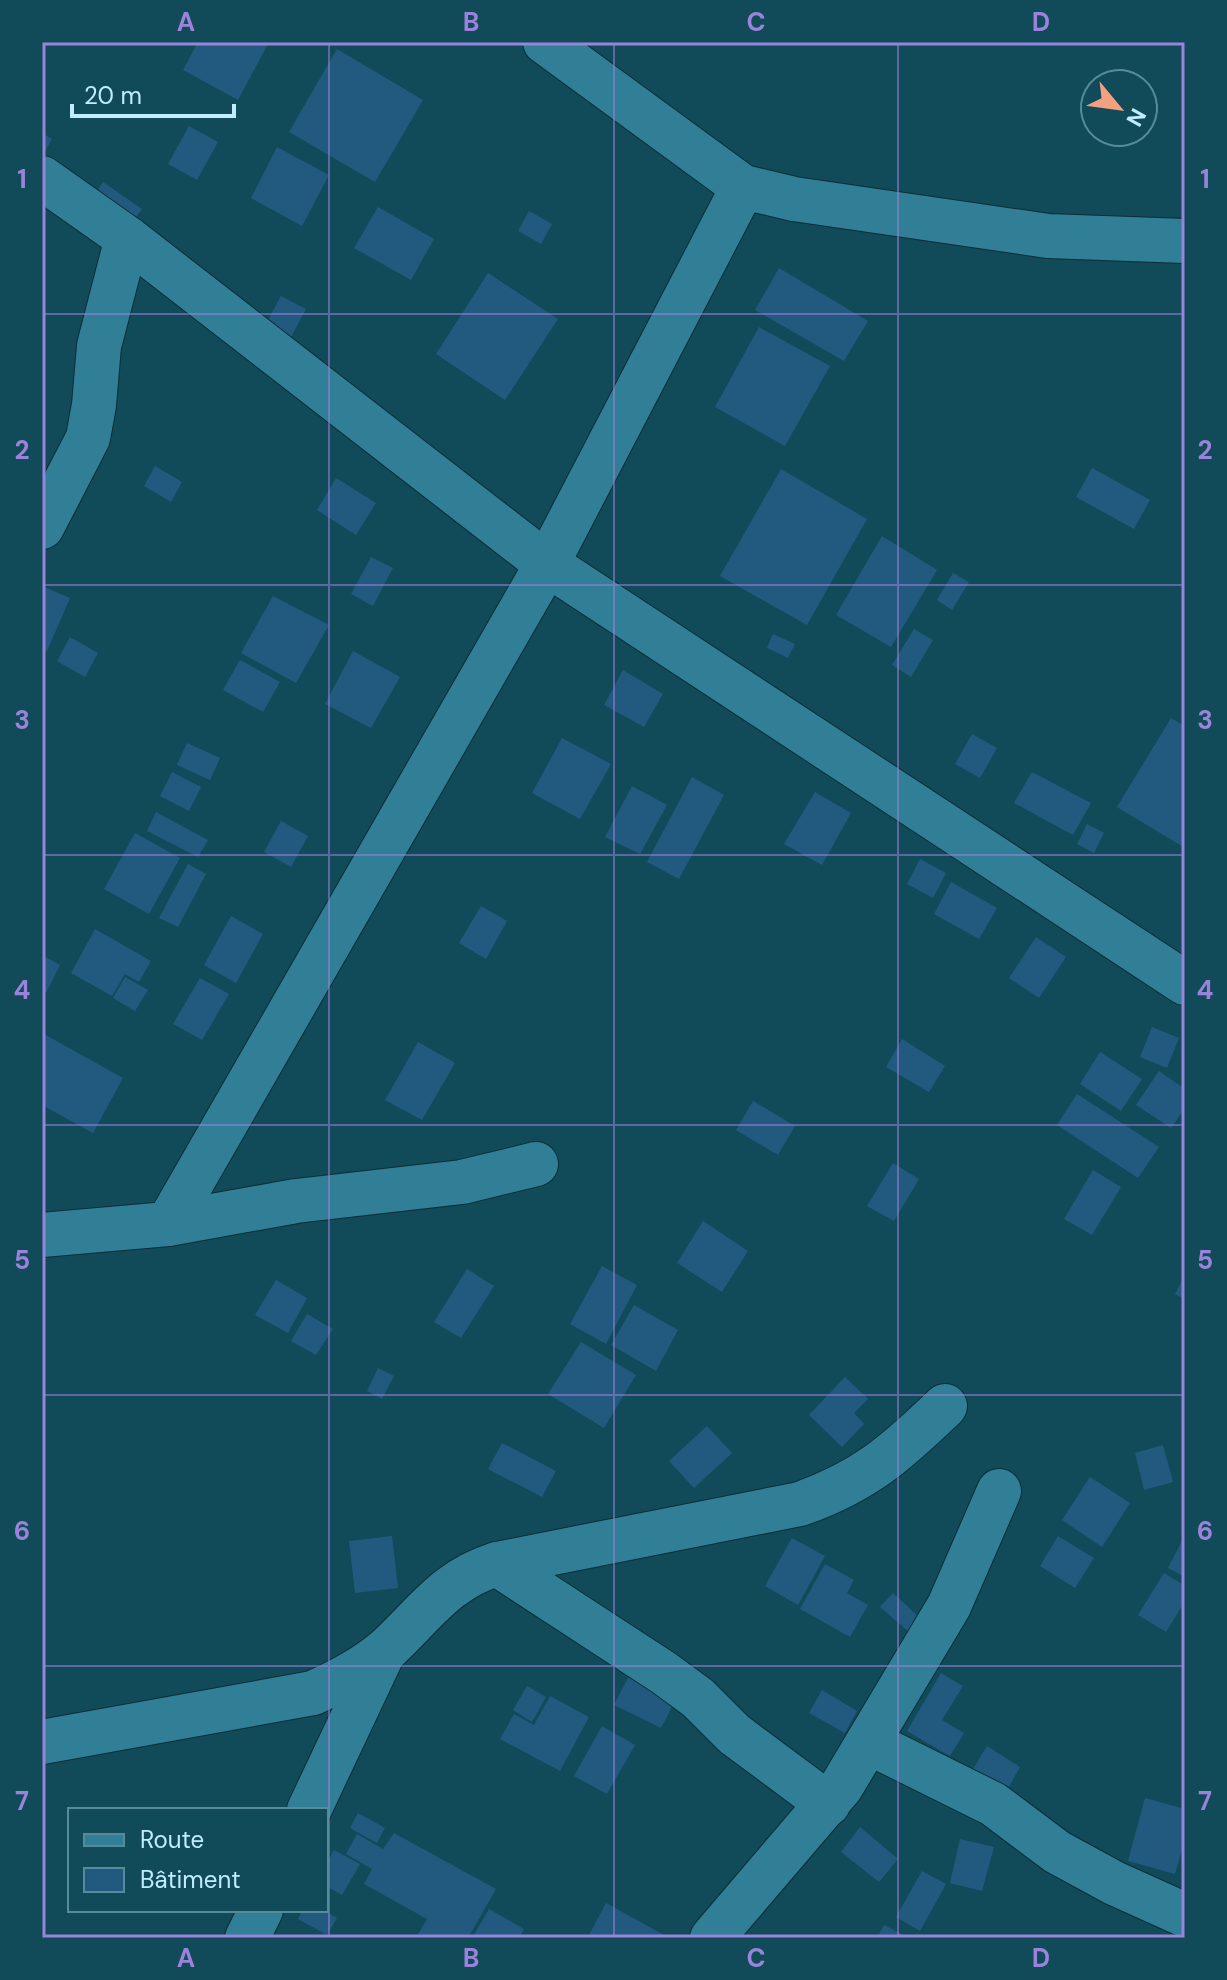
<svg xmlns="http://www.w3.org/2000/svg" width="1227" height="1980" font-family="'DM Sans',sans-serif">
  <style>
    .building { fill: #225a7f }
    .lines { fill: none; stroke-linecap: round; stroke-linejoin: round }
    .street-casing { stroke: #0d2d37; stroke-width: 46 }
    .street { stroke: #317f96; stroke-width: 44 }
    .grid { fill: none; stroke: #9a83db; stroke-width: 2; stroke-opacity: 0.55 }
    .neatline { fill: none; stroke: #9a83db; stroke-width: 3 }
    .grid-label { font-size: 26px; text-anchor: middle; font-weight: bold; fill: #9a83db }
  </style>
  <rect width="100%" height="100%" fill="#114a59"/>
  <g class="building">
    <path d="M198,42H269L238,100L183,70Z"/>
    <path d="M337,49L423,100L375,182L289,132Z"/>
    <path d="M189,126L218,142L197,180L168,164Z"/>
    <path d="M42,133L52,139L42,157Z"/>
    <path d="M277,147L329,175L302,226L251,198Z"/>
    <path d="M103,182L142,209L128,228L90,202Z"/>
    <path d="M378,207L434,239L411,280L354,248Z"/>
    <path d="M529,211L552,224L541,244L518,231Z"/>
    <path d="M779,268L868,321L844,361L755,310Z"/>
    <path d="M488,273L558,319L505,400L436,354Z"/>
    <path d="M281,296L306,309L291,337L266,324Z"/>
    <path d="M759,327L830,366L785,446L715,407Z"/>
    <path d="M155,466L182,482L171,502L144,486Z"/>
    <path d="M1092,468L1150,500L1134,529L1076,497Z"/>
    <path d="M781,469L867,519L807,625L720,576Z"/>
    <path d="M336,478L376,503L356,535L317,510Z"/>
    <path d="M882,536L937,570L891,647L836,615Z"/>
    <path d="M371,557L393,568L373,606L351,594Z"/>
    <path d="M953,573L969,582L952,610L937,600Z"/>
    <path d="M44,587L70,598L47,651L42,649Z"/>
    <path d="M273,596L329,625L296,683L241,653Z"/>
    <path d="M914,629L933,640L911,677L892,665Z"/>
    <path d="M773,634L795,644L788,658L767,648Z"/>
    <path d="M70,637L98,653L85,677L57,661Z"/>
    <path d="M353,651L400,677L371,728L325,704Z"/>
    <path d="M240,660L280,682L263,712L223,690Z"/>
    <path d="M623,670L663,694L644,727L604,705Z"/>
    <path d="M1171,718L1185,726V848L1117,807Z"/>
    <path d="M972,734L997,748L980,778L955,764Z"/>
    <path d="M562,738L611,764L580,819L532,793Z"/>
    <path d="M187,743L220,758L210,780L177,765Z"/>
    <path d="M172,772L201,787L189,811L160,796Z"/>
    <path d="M1032,772L1091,803L1073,835L1014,803Z"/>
    <path d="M692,777L724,795L679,879L647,862Z"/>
    <path d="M632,786L667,805L640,854L605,837Z"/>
    <path d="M815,792L851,813L822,865L784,844Z"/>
    <path d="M156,812L208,840L198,857L147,831Z"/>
    <path d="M281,821L308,836L291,867L264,852Z"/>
    <path d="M1087,824L1104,833L1094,853L1077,844Z"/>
    <path d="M135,833L180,858L149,914L104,889Z"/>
    <path d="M920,859L946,873L933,898L907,884Z"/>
    <path d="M188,864L206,874L178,927L159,918Z"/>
    <path d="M951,882L997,908L979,939L934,914Z"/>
    <path d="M481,906L507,921L486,959L459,943Z"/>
    <path d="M231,916L263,934L236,983L204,965Z"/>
    <path d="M95,929L151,961L139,982L125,974L112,996L71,973Z"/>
    <path d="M1036,937L1066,957L1039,998L1009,978Z"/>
    <path d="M42,955L60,965L46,993L42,990Z"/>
    <path d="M125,977L148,990L135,1011L113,998Z"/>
    <path d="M200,978L229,994L202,1040L173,1024Z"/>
    <path d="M1152,1027L1179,1038L1167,1068L1140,1057Z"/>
    <path d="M42,1033L123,1078L93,1133L42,1105Z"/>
    <path d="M902,1039L945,1066L929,1092L886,1067Z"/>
    <path d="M418,1042L455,1063L422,1120L385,1100Z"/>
    <path d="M1100,1052L1142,1079L1121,1111L1080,1084Z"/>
    <path d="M1159,1071L1185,1089V1108L1171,1128L1136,1105Z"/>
    <path d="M1077,1094L1159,1147L1138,1178L1057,1125Z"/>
    <path d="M753,1101L795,1126L778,1155L736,1130Z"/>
    <path d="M893,1163L919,1179L894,1221L867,1206Z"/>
    <path d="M1093,1170L1121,1187L1092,1235L1064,1219Z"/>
    <path d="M703,1221L748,1251L722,1292L677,1263Z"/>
    <path d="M602,1266L637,1285L606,1344L570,1324Z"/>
    <path d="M467,1269L494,1286L461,1338L434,1322Z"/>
    <path d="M1185,1275V1300L1175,1294Z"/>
    <path d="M276,1280L307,1298L288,1333L255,1315Z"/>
    <path d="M634,1305L678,1330L656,1371L611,1345Z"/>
    <path d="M307,1314L333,1329L316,1355L291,1341Z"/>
    <path d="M581,1342L636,1375L604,1428L548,1394Z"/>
    <path d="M378,1368L394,1376L382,1399L367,1391Z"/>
    <path d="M845,1377L868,1399L854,1413L864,1424L842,1447L809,1415Z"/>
    <path d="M707,1426L732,1453L694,1488L669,1461Z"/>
    <path d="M502,1443L556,1471L542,1497L488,1469Z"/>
    <path d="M1163,1445L1173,1482L1144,1490L1135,1453Z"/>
    <path d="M1090,1477L1130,1503L1102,1547L1062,1520Z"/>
    <path d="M1185,1535V1577L1168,1568Z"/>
    <path d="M392,1536L398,1588L355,1593L349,1541Z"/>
    <path d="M1058,1536L1094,1558L1075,1588L1040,1566Z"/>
    <path d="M792,1538L825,1556L798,1605L765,1586Z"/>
    <path d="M825,1564L854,1580L847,1593L868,1605L850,1637L800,1609Z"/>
    <path d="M1164,1573L1185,1586V1601L1166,1632L1138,1615Z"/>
    <path d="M893,1593L920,1618L908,1631L880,1607Z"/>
    <path d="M941,1673L963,1686L942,1720L964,1733L950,1756L907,1731Z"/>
    <path d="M629,1676L675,1701L661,1728L614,1705Z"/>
    <path d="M527,1686L546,1697L532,1722L513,1710Z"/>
    <path d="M822,1690L857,1711L845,1733L809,1713Z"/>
    <path d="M550,1696L589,1717L560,1771L500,1739L514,1714L534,1725Z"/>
    <path d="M602,1726L635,1745L607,1794L574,1776Z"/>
    <path d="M987,1746L1020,1767L1006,1792L971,1772Z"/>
    <path d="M1145,1798L1185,1809V1839L1175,1874L1128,1861Z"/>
    <path d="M358,1813L385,1828L377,1843L350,1828Z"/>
    <path d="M860,1827L898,1859L879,1882L841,1852Z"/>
    <path d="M394,1833L496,1889L468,1938H416L427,1919L364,1884L372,1869L346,1854L357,1834L383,1849Z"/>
    <path d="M960,1839L994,1847L982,1891L950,1883Z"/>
    <path d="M334,1850L360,1864L342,1895L326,1886V1864Z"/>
    <path d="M922,1871L946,1884L920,1931L896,1917Z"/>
    <path d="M606,1903L664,1935L663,1938H595L589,1935Z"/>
    <path d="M489,1909L524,1929L519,1938H472Z"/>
    <path d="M302,1910H323L337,1918L327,1935L298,1919Z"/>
    <path d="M884,1925L910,1938H877Z"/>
  </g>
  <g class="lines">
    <defs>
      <g id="street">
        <path d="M545,42L743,187L794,199L1048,236L1185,241"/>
        <path d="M42,178L127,238L547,564L1185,983"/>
        <path d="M42,527L88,438L94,405L99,346L127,238"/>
        <path d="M168,1224L547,564L743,187"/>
        <path d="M42,1235L168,1224L296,1201L462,1182L536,1164"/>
        <path d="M497,1564L664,1673L698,1698L734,1734L828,1804"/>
        <path d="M42,1742L313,1693C339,1681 365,1668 387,1649C425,1614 445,1580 497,1564L800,1504C865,1481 896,1453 945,1406"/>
        <path d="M868,1742L993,1804L1057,1852L1114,1883L1185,1915"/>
        <path d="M309,1810L383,1653"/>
        <path d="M247,1938L261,1910"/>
        <path d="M712,1938L841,1787L949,1606L999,1491"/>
      </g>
    </defs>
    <use href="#street" class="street-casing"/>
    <use href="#street" class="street"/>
  </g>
  <path class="grid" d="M329,42V1938M614,42V1938M898,42V1938M42,314H1185M42,585H1185M42,855H1185M42,1125H1185M42,1395H1185M42,1666H1185"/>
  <rect width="1227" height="1980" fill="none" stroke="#114a59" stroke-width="88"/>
  <rect x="68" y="1808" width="260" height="104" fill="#114a59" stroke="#578b9b" stroke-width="2"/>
  <rect x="84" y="1834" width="40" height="12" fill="#317f96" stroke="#578b9b" stroke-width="2"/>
  <text x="140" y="1848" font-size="24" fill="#bfedfd">Route</text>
  <rect x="84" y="1868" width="40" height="24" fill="#225a7f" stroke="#578b9b" stroke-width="2"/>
  <text x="140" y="1888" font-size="24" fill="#bfedfd">Bâtiment</text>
  <g transform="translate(1119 108) rotate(119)"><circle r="38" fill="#114a59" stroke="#578b9b" stroke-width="2"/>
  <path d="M0-6L14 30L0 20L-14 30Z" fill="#f3a081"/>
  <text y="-12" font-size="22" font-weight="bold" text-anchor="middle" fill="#bfedfd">N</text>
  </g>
  <path d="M72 104v12h162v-12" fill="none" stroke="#bfedfd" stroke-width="4"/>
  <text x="84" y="104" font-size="24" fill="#bfedfd" stroke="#114a59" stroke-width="6" paint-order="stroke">20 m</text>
  <rect x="44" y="44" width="1139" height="1892" class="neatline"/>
  <g class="grid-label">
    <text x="186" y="31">A</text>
    <text x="471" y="31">B</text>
    <text x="756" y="31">C</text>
    <text x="1041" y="31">D</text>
    <text x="22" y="188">1</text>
    <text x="1205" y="188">1</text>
    <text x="22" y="459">2</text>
    <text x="1205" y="459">2</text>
    <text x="22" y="729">3</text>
    <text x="1205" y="729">3</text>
    <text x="22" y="999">4</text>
    <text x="1205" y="999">4</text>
    <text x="22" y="1269">5</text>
    <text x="1205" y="1269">5</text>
    <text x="22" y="1540">6</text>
    <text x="1205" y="1540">6</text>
    <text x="22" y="1810">7</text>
    <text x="1205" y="1810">7</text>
    <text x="186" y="1967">A</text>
    <text x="471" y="1967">B</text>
    <text x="756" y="1967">C</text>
    <text x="1041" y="1967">D</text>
  </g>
</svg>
